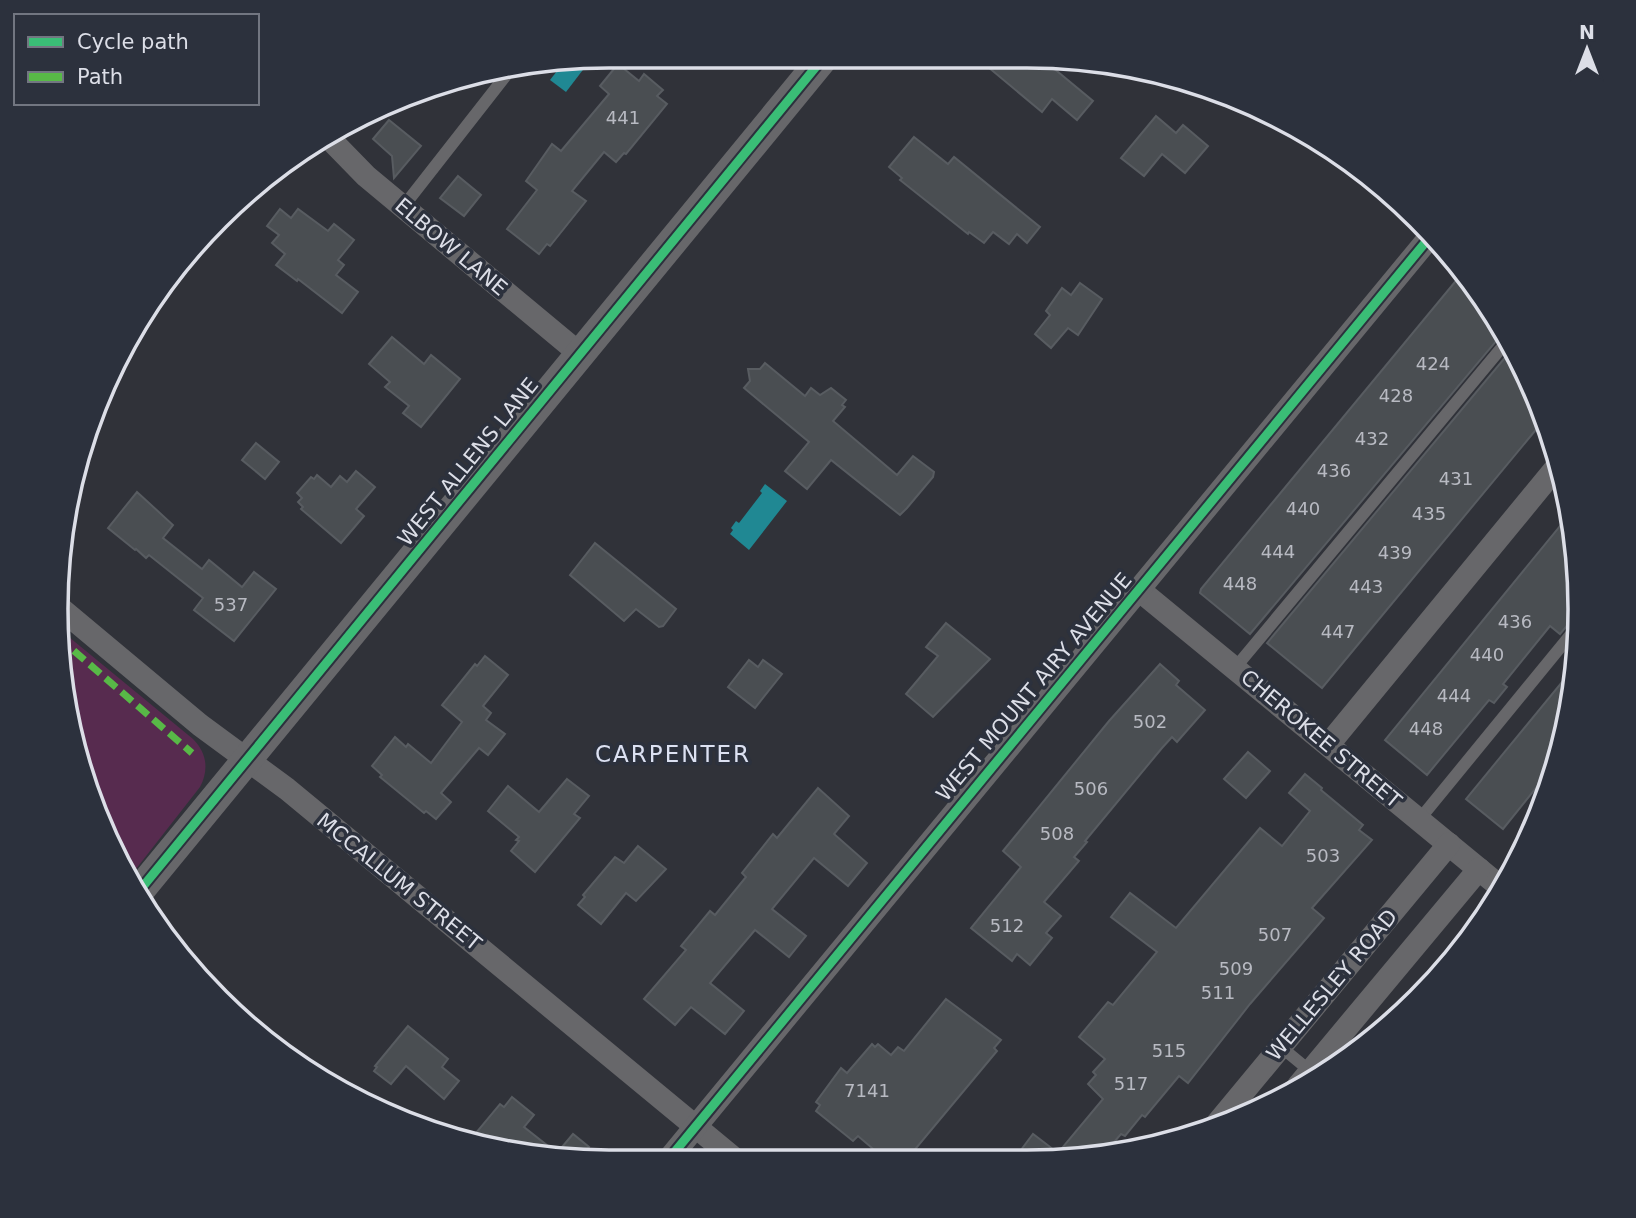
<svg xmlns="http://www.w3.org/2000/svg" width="1636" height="1218" font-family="'DejaVu Sans',sans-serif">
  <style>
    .park { fill: #572b4f }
    .water { fill: #208893 }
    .building { fill: #4a4e52; stroke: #585c61; stroke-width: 2 }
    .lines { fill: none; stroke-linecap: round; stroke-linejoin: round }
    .service { stroke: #67676a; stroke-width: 12 }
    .minor { stroke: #67676a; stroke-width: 23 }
    .tertiary { stroke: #67676a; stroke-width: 30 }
    .quiet { stroke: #58b947; stroke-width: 7; stroke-dasharray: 14 7; stroke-linecap: butt }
    .cycleway-casing { stroke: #2c313d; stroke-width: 13 }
    .cycleway { stroke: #3abd76; stroke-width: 9 }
    .labels { text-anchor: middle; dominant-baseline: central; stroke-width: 7; stroke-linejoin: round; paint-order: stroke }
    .number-label { font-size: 18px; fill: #b8bac2 }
    .street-label { font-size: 21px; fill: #dcdee7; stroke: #2c313d }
    .neighbourhood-label { font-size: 23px; letter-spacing: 2px; fill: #dce1f2; stroke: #2c313d }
    .rim { fill: none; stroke: #dcdee7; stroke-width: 3.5 }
  </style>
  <rect width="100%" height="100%" fill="#303239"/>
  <path class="park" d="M58,628L193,739C207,753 209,770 200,787L132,874L85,787L57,646Z"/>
  <g class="water">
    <path d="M592,58L566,92L550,80L564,62Z"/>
    <path d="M765,484L787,501L749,550L730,534L733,530L731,528L736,521L739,523L762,493L760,491Z"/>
  </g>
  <g class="building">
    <path d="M976,57H1040L1093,101L1077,120L1052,99L1042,112Z"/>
    <path d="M618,64L639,81L644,74L663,90L657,96L667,104L626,154L624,153L616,162L604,152L572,191L586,201L550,246L547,244L539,254L507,229L537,190L526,181L552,144L561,151L609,94L600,86Z"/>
    <path d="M1156,116L1176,133L1183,125L1208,146L1185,173L1162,154L1144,176L1121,158Z"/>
    <path d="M389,120L421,146L394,178L392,156L373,139Z"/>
    <path d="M914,137L948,164L954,157L1040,227L1027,243L1017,234L1009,244L993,232L984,243L969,232L968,234L900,180L902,178L889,167Z"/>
    <path d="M458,176L481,195L464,216L440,198Z"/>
    <path d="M280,209L291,218L298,209L328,231L334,224L354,240L338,260L344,265L336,275L358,292L342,313L298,279L297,281L276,265L285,254L272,243L279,235L267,226Z"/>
    <path d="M1464,271L1503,333L1250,634L1200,593L1201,589Z"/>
    <path d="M1080,283L1102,299L1078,335L1068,328L1051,348L1035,334L1050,315L1046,311L1062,288L1071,295Z"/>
    <path d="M392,337L424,364L431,355L460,379L421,427L403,413L409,406L385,387L390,382L369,364Z"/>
    <path d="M1513,348L1523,365L1544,420L1322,688L1267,643Z"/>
    <path d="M765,363L805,396L811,388L820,395L831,388L846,400L842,405L845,407L833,421L897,475L913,456L934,472L933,477L907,508L900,515L831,460L807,489L785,471L809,442L744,388L750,381L748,369H760Z"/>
    <path d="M256,443L279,462L265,479L242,460Z"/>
    <path d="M356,471L375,487L356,509L364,516L341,543L301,509L303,507L298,502L302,498L297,493L311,477L314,479L317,475L331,487L340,476L347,482Z"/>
    <path d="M137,492L173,525L163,538L202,569L209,560L242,587L254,572L276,589L234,641L194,610L203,598L149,555L146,558L136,549L135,550L108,528Z"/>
    <path d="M1569,515L1579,573L1577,618L1571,621L1560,634L1550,626L1503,684L1507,687L1494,703L1489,700L1427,775L1385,740Z"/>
    <path d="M595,543L676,609L663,626L659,627L636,609L624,621L570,575Z"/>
    <path d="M946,623L990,659L933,717L906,694L938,656L926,647Z"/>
    <path d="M485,656L508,675L483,706L491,713L486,720L505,734L488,755L479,748L441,793L451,802L436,819L426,811L424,813L380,777L382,775L372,766L395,737L406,747L408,744L431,763L462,722L442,705L475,664L477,666Z"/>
    <path d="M749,660L758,667L763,660L782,674L755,708L728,687Z"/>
    <path d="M1160,664L1179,681L1176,685L1205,710L1177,742L1172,737L1162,748L1085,841L1087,842L1074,857L1079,861L1044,902L1061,916L1046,933L1052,938L1030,965L1017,954L1012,961L971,928L1021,867L1003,851L1109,721Z"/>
    <path d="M1576,665L1575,682L1556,763L1503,829L1466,799Z"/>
    <path d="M1248,752L1270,771L1246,798L1224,779Z"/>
    <path d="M1305,774L1322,788L1321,790L1363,825L1359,830L1372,840L1312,908L1324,918L1250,1004L1188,1083L1179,1076L1145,1117L1142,1115L1125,1136L1121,1134L1102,1156L1015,1158L1033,1134L1058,1153L1103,1099L1088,1084L1096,1075L1093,1072L1105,1059L1079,1037L1108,1002L1113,1005L1157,952L1111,917L1130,893L1176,928L1260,828L1282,846L1310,811L1289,793Z"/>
    <path d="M567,779L589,796L574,814L580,818L535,872L511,851L519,841L516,840L519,837L488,811L508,786L539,812Z"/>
    <path d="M818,788L849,816L834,834L867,863L848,886L814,858L772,909L806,936L789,957L755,930L710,983L744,1011L725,1034L691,1007L675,1025L644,999L686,950L681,946L710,911L715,915L746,877L742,873L773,834L777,838Z"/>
    <path d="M638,846L666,869L636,901L626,893L601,924L578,905L585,897L583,895L615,857L624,863Z"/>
    <path d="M946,999L1001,1040L994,1048L997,1051L907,1159H885L858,1136L853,1141L816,1111L820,1105L816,1102L841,1068L847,1073L872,1044L875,1047L878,1044L891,1055L898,1047L904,1051Z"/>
    <path d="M408,1026L448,1059L442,1067L459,1081L444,1099L406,1066L391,1084L374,1071L377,1067L375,1066Z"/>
    <path d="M512,1097L534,1115L524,1127L557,1153L573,1134L589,1147L578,1161H572L470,1140L500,1104L504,1107Z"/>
  </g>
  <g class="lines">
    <g class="service">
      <path d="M403,207L511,69"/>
      <path d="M1235,668L1508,340"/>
      <path d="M1419,820L1577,627"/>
      <path d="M1281,1047L1310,1071"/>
    </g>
    <g class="minor">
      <path d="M326,135L366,176L580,354"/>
      <path d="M1138,589L1503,889"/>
      <path d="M60,608L200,725L287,789L736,1160"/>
      <path d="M1329,744L1560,463"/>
      <path d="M1298,1086L1479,869"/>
      <path d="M1215,1126L1449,844"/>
      <path d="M668,1160L1429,238"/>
    </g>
    <path class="tertiary" d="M140,890L824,57"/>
    <path class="quiet" d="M58,637L192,753"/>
    <defs>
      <g id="cycleway">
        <path d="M140,890L824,57"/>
        <path d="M668,1160L1429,238"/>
      </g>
    </defs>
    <use href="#cycleway" class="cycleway-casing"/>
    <use href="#cycleway" class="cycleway"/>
  </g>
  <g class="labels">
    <g class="number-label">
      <text x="623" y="117">441</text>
      <text x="1433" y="363">424</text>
      <text x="1396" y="395">428</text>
      <text x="1372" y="438">432</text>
      <text x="1334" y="470">436</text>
      <text x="1456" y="478">431</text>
      <text x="1303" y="508">440</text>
      <text x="1429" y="513">435</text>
      <text x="1278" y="551">444</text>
      <text x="1395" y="552">439</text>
      <text x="1240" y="583">448</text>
      <text x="1366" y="586">443</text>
      <text x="231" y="604">537</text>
      <text x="1515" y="621">436</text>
      <text x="1338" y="631">447</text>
      <text x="1487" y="654">440</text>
      <text x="1454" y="695">444</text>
      <text x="1150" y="721">502</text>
      <text x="1426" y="728">448</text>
      <text x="1091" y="788">506</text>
      <text x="1057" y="833">508</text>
      <text x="1323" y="855">503</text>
      <text x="1007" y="925">512</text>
      <text x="1275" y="934">507</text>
      <text x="1236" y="968">509</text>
      <text x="1218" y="992">511</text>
      <text x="1169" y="1050">515</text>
      <text x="1131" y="1083">517</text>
      <text x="867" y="1090">7141</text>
    </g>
    <g class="street-label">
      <text transform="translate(451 247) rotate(40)">ELBOW LANE</text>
      <text transform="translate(468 462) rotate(-51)">WEST ALLENS LANE</text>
      <text transform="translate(1034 687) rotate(-50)">WEST MOUNT AIRY AVENUE</text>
      <text transform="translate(1321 739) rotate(40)">CHEROKEE STREET</text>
      <text transform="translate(399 882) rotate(39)">MCCALLUM STREET</text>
      <text transform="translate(1332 985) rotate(-50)">WELLESLEY ROAD</text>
    </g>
    <g class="neighbourhood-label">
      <text x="673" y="754">CARPENTER</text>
    </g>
  </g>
  <path d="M0 0H1636V1218H0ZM609 68H1027A541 541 0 0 1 1568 609V609A541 541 0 0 1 1027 1150H609A541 541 0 0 1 68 609V609A541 541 0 0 1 609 68Z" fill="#2c313d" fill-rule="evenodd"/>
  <path class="rim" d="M609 68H1027A541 541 0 0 1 1568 609V609A541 541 0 0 1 1027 1150H609A541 541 0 0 1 68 609V609A541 541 0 0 1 609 68Z"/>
  <rect x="14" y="14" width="245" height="91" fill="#2c313d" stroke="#727681" stroke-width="2"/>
  <rect x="28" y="37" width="35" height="10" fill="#3abd76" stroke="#727681" stroke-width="2"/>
  <text x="77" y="49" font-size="21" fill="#dcdee7">Cycle path</text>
  <rect x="28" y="72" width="35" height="10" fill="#58b947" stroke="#727681" stroke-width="2"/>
  <text x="77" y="84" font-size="21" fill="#dcdee7">Path</text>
  <g transform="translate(1587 49)" stroke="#2c313d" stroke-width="5" paint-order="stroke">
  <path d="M0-5L12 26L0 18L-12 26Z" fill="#dcdee7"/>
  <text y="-10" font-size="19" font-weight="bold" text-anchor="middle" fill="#dcdee7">N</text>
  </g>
</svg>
